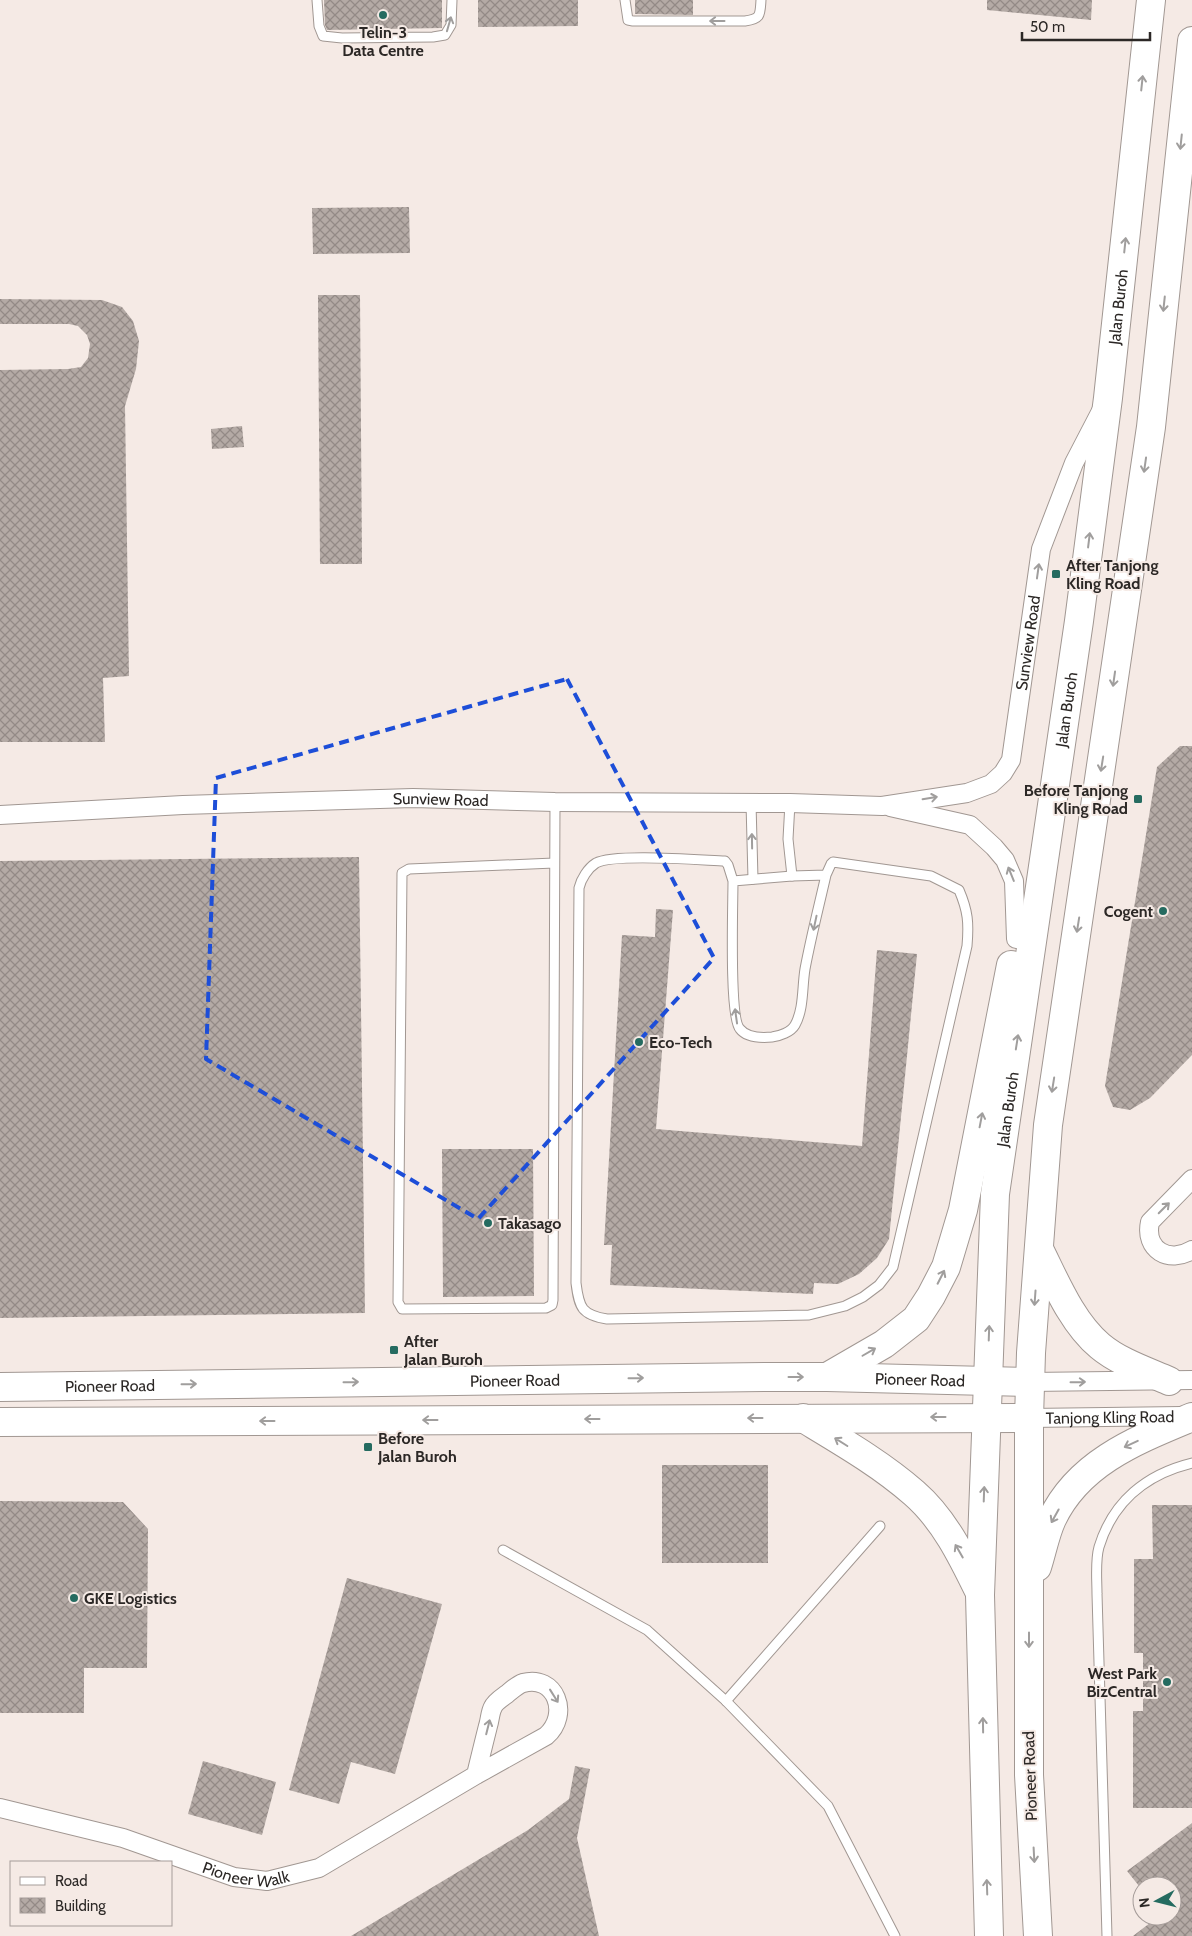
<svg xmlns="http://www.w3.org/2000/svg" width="1192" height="1936" font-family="Cabin,sans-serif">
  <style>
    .building { fill: url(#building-cross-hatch) }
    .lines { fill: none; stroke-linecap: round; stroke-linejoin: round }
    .service-casing { stroke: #a19792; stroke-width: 11 }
    .minor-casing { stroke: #a19792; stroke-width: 20 }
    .primary-casing { stroke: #a19792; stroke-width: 30 }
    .service { stroke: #fff; stroke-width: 9 }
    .minor { stroke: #fff; stroke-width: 18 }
    .primary { stroke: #fff; stroke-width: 28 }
    .oneway { stroke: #a09e9d }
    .marked { fill: none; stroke: #1d4ed8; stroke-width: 4; stroke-dasharray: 10 6; stroke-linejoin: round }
    .poi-dot { fill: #256b60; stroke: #f5eae5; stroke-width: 2 }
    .labels { text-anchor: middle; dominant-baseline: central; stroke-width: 4; stroke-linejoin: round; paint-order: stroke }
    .poi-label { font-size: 16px; font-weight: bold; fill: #2c2826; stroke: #f5eae5; text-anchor: start }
    .street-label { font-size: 16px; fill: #2c2826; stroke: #f5eae5 }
  </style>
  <defs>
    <pattern id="building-cross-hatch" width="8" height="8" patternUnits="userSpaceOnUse" patternTransform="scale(1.25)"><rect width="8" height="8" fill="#b4aaa5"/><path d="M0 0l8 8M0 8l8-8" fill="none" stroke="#938a86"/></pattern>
  </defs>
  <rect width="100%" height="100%" fill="#f5eae5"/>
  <g class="building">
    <path d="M324,0H442V28L327,30L325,25Z"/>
    <path d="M478,0H578V26L478,27Z"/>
    <path d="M635,0H693V15L635,14Z"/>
    <path d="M987,0H1092L1091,20L987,10Z"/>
    <path d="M409,207L410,253L313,254L312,208Z"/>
    <path d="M318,295H360L362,564H320Z"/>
    <path d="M0,299L102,300L122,307L133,321L139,341L136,369L125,406L129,676L103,678L105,742H0V370L68,369L81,367L88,358L90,344L87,335L78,326L69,324H0Z"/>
    <path d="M242,426L244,447L212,449L211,429Z"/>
    <path d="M1180,746H1192V1055L1150,1098L1130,1110L1113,1107L1105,1086L1157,767Z"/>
    <path d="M359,857L365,1313L0,1318V861Z"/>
    <path d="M656,909L673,910L656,1129L862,1146L877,950L917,954L889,1239L877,1258L859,1274L838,1284L814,1283L813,1294L610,1285L612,1245H604L622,935L655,937Z"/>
    <path d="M442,1149H533L534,1296L443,1297Z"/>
    <rect x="662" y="1465" width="106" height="98"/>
    <path d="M0,1501L123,1502L148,1529L147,1668H84V1713H0Z"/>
    <path d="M1152,1505H1192V1808H1133V1711H1143V1653H1134V1559H1153Z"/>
    <path d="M347,1578L442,1604L395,1774L351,1762L339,1804L289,1790Z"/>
    <path d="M203,1761L276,1782L262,1835L188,1814Z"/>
    <path d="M575,1766L590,1769L577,1838L599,1936H351L528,1830L569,1799Z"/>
    <path d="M1192,1823V1936H1133L1159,1916H1172V1886H1139L1127,1871Z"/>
  </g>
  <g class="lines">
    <defs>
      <g id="service">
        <path d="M317,0L319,26L323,36L342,38L433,37L445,35L451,25L452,0"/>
        <path d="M625,0L628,20L633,21H745C761,19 760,15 761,0"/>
        <path d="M751,803L753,879"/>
        <path d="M790,803L788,839L792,876"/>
        <path d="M554,863L409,869L402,873L398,1302L402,1309L546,1308L552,1305L553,1300L555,802"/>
        <path d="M733,881C733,903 729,1018 740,1029C747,1038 761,1038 772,1037C780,1036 791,1032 795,1025C804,1009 802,987 805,969C811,937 819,906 826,875L831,864L833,862L931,876L959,890C968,911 969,923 967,946L893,1267L879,1285L863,1297L845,1306L809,1315L607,1319C582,1315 579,1308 576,1283L579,888C581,879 588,868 596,863C614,853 700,860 725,861L728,865L733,881L792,876L826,875"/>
        <path d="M503,1550L647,1630L726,1701L828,1806L895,1936"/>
        <path d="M726,1701L880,1526"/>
        <path d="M1107,1936L1097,1594C1097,1579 1095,1561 1099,1547C1113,1501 1147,1474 1192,1463"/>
      </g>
      <g id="minor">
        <path d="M890,807L970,825L994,847L1005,860L1014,881L1016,939"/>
        <path id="s1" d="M0,815L183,805L413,798L555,802L790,803L882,806L967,793L991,784L1003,773L1011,760L1041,549L1074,463L1101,411"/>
        <path d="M1192,1179L1150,1222C1144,1250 1169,1264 1192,1250"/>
        <path d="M1029,1382L1192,1380"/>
        <path id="s2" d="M1029,1418L1182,1416"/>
        <path id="s3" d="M0,1808L123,1838L234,1877L267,1881L319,1868L476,1775L546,1736C571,1714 555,1674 523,1683C517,1685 512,1690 507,1694C503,1697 495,1702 493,1707C490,1712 490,1720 488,1726C484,1742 480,1758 476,1775"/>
      </g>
      <g id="primary">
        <path d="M1039,1249C1055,1281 1072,1323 1100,1346C1119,1362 1146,1371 1169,1381"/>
        <path d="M827,1377L884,1344L916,1319L931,1296L946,1267L963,1210L1011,965"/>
        <path id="s4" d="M0,1387L765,1377H827L1029,1382"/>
        <path d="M803,1418C841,1441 881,1464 914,1493C944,1519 962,1556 979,1591"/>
        <path d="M0,1422L1029,1418"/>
        <path d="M1037,1567C1042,1552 1045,1534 1052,1519C1079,1462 1137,1440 1192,1417"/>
        <path id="s5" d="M989,1936L980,1595L995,1194L1079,621L1108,398L1151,0"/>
        <path d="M1038,1936L1029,1775V1418L1031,1353L1048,1125L1151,427L1192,41"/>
      </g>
    </defs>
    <use href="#service" class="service-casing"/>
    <use href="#minor" class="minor-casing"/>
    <use href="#primary" class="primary-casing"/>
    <use href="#service" class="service"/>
    <use href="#minor" class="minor"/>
    <use href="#primary" class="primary"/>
  </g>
  <defs><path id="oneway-shaft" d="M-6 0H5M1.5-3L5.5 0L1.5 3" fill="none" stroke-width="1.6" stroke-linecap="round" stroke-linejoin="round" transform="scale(1.25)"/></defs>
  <g class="oneway">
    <use href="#oneway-shaft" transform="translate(717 21) rotate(-180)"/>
    <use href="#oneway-shaft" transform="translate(449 24) rotate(-74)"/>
    <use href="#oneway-shaft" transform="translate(1142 83) rotate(-84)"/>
    <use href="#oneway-shaft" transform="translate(1181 142) rotate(96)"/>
    <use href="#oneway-shaft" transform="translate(1125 245) rotate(-84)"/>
    <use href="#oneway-shaft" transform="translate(1164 304) rotate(96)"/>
    <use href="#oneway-shaft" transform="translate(1145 465) rotate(98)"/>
    <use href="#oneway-shaft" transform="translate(1089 540) rotate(-83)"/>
    <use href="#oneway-shaft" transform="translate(1038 571) rotate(-82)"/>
    <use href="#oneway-shaft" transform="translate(1114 679) rotate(98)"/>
    <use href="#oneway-shaft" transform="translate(1102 764) rotate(99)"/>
    <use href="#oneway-shaft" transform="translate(930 798) rotate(-9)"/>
    <use href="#oneway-shaft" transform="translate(752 841) rotate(-91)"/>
    <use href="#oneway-shaft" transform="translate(1011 874) rotate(-112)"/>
    <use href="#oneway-shaft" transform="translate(815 923) rotate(102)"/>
    <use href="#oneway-shaft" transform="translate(1078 925) rotate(99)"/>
    <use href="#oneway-shaft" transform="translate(736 1016) rotate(-98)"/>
    <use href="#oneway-shaft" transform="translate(1017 1042) rotate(-81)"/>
    <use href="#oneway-shaft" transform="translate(1053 1085) rotate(99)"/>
    <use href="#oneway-shaft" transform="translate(981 1120) rotate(-79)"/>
    <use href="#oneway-shaft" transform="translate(1164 1208) rotate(-45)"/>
    <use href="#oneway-shaft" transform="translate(941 1277) rotate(-63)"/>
    <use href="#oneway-shaft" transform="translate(1035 1298) rotate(94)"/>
    <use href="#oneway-shaft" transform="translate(989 1333) rotate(-88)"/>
    <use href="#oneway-shaft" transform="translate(869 1352) rotate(-30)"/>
    <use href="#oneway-shaft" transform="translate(796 1377)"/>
    <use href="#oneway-shaft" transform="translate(636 1378) rotate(-1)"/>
    <use href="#oneway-shaft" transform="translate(351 1382) rotate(-1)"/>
    <use href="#oneway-shaft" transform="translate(1078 1382) rotate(-1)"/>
    <use href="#oneway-shaft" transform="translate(189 1384) rotate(-1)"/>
    <use href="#oneway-shaft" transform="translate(938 1417) rotate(180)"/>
    <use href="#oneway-shaft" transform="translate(755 1418) rotate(180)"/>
    <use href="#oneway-shaft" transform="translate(592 1419) rotate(180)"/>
    <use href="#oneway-shaft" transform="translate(430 1420) rotate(180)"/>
    <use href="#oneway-shaft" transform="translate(267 1421) rotate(180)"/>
    <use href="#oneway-shaft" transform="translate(841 1442) rotate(-148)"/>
    <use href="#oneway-shaft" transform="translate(1131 1444) rotate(155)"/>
    <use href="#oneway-shaft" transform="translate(984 1494) rotate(-88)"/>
    <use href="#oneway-shaft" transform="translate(1055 1516) rotate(119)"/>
    <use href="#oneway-shaft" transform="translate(959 1551) rotate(-120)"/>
    <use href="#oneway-shaft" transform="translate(1029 1640) rotate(90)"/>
    <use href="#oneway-shaft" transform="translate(554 1696) rotate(58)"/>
    <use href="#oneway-shaft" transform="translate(983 1725) rotate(-91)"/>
    <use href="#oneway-shaft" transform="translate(488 1727) rotate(-76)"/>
    <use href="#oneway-shaft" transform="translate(1034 1855) rotate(87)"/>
    <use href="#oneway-shaft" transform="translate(987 1887) rotate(-92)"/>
  </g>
  <path class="marked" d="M567,679L714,958L478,1219L206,1059L216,778Z"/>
  <g class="poi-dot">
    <circle cx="383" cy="15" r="5"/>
    <rect x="1051" y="569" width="10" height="10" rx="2.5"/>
    <rect x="1133" y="794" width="10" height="10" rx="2.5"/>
    <circle cx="1163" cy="911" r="5"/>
    <circle cx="639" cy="1042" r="5"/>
    <circle cx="488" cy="1223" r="5"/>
    <rect x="389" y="1345" width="10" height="10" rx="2.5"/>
    <rect x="363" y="1442" width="10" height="10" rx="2.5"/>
    <circle cx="74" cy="1598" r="5"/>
    <circle cx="1167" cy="1682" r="5"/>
  </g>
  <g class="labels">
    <g class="poi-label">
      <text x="383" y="32" text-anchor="middle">Telin-3<tspan x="383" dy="18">Data Centre</tspan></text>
      <text x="1066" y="565">After Tanjong<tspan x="1066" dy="18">Kling Road</tspan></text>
      <text x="1128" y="790" text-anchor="end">Before Tanjong<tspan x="1128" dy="18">Kling Road</tspan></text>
      <text x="1153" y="911" text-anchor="end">Cogent</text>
      <text x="649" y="1042">Eco-Tech</text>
      <text x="498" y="1223">Takasago</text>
      <text x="404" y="1341">After<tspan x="404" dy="18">Jalan Buroh</tspan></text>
      <text x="378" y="1438">Before<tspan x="378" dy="18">Jalan Buroh</tspan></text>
      <text x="84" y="1598">GKE Logistics</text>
      <text x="1157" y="1673" text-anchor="end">West Park<tspan x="1157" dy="18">BizCentral</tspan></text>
    </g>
    <g class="street-label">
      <text stroke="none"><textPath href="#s5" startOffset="1638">Jalan Buroh</textPath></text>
      <text stroke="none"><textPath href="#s1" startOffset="1144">Sunview Road</textPath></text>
      <text stroke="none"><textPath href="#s5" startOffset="1232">Jalan Buroh</textPath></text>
      <text stroke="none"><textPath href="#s1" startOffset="441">Sunview Road</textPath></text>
      <text stroke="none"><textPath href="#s5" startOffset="828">Jalan Buroh</textPath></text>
      <text stroke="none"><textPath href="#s4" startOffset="515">Pioneer Road</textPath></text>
      <text stroke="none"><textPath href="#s4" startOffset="920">Pioneer Road</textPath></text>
      <text stroke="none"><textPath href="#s4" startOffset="110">Pioneer Road</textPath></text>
      <text stroke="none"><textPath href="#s2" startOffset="81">Tanjong Kling Road</textPath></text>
      <text transform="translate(1030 1776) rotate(-92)">Pioneer Road</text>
      <text stroke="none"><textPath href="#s3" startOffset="256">Pioneer Walk</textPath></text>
    </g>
  </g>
  <rect x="10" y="1861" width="162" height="65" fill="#f5eae5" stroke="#a59c99"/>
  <rect x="20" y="1877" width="25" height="8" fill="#ffffff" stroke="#a59c99"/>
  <text x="55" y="1886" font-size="15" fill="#2c2826">Road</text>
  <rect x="20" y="1898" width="25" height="15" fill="url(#building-cross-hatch)" stroke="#a59c99"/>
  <text x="55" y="1911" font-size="15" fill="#2c2826">Building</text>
  <g transform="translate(1157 1901) rotate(263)"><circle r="24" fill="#f5eae5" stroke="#a59c99"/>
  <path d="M0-4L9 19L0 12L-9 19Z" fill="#256b60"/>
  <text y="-8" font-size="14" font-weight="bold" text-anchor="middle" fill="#2c2826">N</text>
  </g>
  <path d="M1022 32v8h128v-8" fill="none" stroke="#2c2826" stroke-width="2.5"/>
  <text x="1030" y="32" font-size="15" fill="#2c2826" stroke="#f5eae5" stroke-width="4" paint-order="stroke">50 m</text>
</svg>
